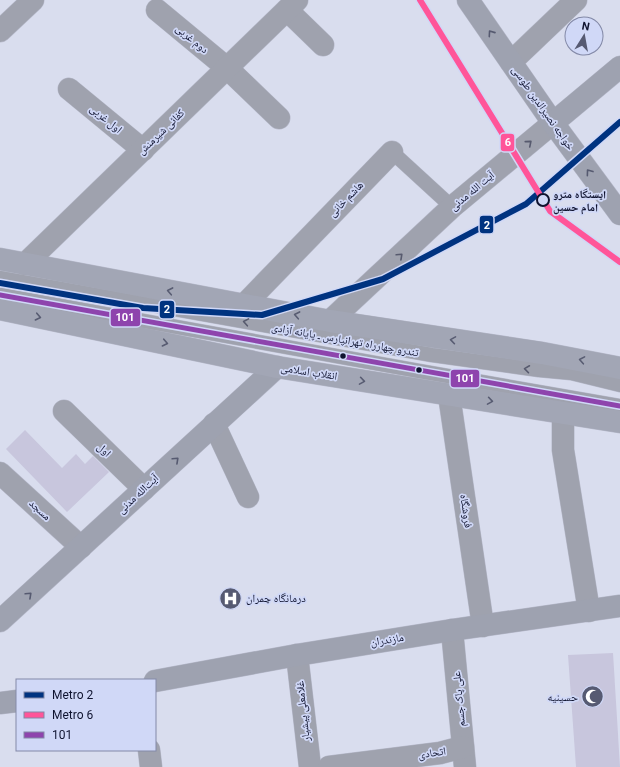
<svg xmlns="http://www.w3.org/2000/svg" width="620" height="767" font-family="Roboto,'Noto Naskh Arabic',sans-serif">
  <style>
    .building { fill: #c8c6dd }
    .lines { fill: none; stroke-linecap: round; stroke-linejoin: round }
    .lane-casing { stroke: #b6b9ca; stroke-width: 15 }
    .street-casing { stroke: #b6b9ca; stroke-width: 23 }
    .secondary-casing { stroke: #b6b9ca; stroke-width: 23 }
    .primary-casing { stroke: #b6b9ca; stroke-width: 23 }
    .lane { stroke: #9fa2ae; stroke-width: 14 }
    .street { stroke: #9fa2ae; stroke-width: 22 }
    .secondary { stroke: #9ea2b0; stroke-width: 22 }
    .primary { stroke: #a2a6b5; stroke-width: 22 }
    .bus-1-casing { stroke: #d0d8f7; stroke-width: 8 }
    .bus-1 { stroke: #8e44ad; stroke-width: 5 }
    .metro-1-casing { stroke: #d0d8f7; stroke-width: 9 }
    .metro-2-casing { stroke: #d0d8f7; stroke-width: 9 }
    .metro-1 { stroke: #003380; stroke-width: 6 }
    .metro-2 { stroke: #f59; stroke-width: 6 }
    .oneway { stroke: #565a70 }
    .oneway2 { stroke: #575a6e }
    .oneway3 { stroke: #585c72 }
    .stop-dot { fill: #d0d8f7; stroke: #0f132f; stroke-width: 2 }
    .bus-dot { fill: #0f132f; stroke: #d0d8f7; stroke-width: 1.5 }
    .labels { text-anchor: middle; dominant-baseline: central; stroke-width: 3.5; stroke-linejoin: round; paint-order: stroke }
    .street-label { font-size: 11px; fill: #0f132f; stroke: #d0d8f7 }
    .stop-label { font-size: 11px; font-weight: bold; fill: #0f132f; stroke: #d0d8f7; text-anchor: start }
    .poi-label { font-size: 11px; fill: #0f132f; stroke: #d0d8f7; text-anchor: start }
    .line-badge { stroke: #d0d8f7; stroke-width: 1.5 }
    .badge-label { font-size: 11px; text-anchor: middle; font-weight: bold; fill: #fff }
  </style>
  <rect width="100%" height="100%" fill="#d9ddee"/>
  <g class="building">
    <path d="M25,430L62,468L76,454L85,464L93,456L109,472L67,512L6,449Z"/>
    <path d="M613,653L620,767H576L568,655Z"/>
  </g>
  <g class="lines">
    <defs>
      <g id="lane">
        <path d="M392,152L452,207"/>
        <path d="M0,278L432,355L539,370L571,373L620,385"/>
        <path d="M0,295L419,371L620,406"/>
      </g>
      <g id="street">
        <path d="M157,10L227,68L279,118"/>
        <path d="M287,10L323,45"/>
        <path d="M0,31L33,0"/>
        <path d="M511,62L576,0"/>
        <path d="M69,89L143,150"/>
        <path d="M25,264L297,0"/>
        <path d="M244,305L392,152"/>
        <path d="M330,321L452,207L553,123"/>
        <path d="M449,395L483,626"/>
        <path d="M64,411L144,489"/>
        <path d="M563,412V450L589,611"/>
        <path d="M214,424L248,497"/>
        <path d="M0,473L81,547"/>
        <path d="M452,630L465,767"/>
        <path d="M297,655L310,767"/>
        <path d="M149,750L151,767"/>
        <path d="M329,767L440,753L463,747"/>
      </g>
      <g id="secondary">
        <path d="M468,0L553,123L620,214"/>
        <path d="M553,123L620,67"/>
        <path d="M0,621L277,367"/>
        <path d="M155,681L297,655L452,630L620,606"/>
        <path d="M0,703L17,701"/>
      </g>
      <g id="primary">
        <path d="M0,259L330,321L542,353L620,368"/>
        <path d="M0,309L277,367L620,422"/>
      </g>
    </defs>
    <use href="#lane" class="lane-casing"/>
    <use href="#street" class="street-casing"/>
    <use href="#secondary" class="secondary-casing"/>
    <use href="#primary" class="primary-casing"/>
    <use href="#lane" class="lane"/>
    <use href="#street" class="street"/>
    <use href="#secondary" class="secondary"/>
    <use href="#primary" class="primary"/>
    <defs>
      <path id="bus-1" d="M0,295L620,406"/>
    </defs>
    <use href="#bus-1" class="bus-1-casing"/>
    <use href="#bus-1" class="bus-1"/>
    <defs>
      <path id="metro-1" d="M0,283L143,308L262,315L383,279L526,204L620,122"/>
      <path id="metro-2" d="M420,0L550,211L620,262"/>
    </defs>
    <use href="#metro-1" class="metro-1-casing"/>
    <use href="#metro-2" class="metro-2-casing"/>
    <use href="#metro-1" class="metro-1"/>
    <use href="#metro-2" class="metro-2"/>
  </g>
  <defs><path id="oneway-chevron" d="M-2-3.5L2.5 0L-2 3.5" fill="none" stroke-width="1.6" stroke-linecap="round" stroke-linejoin="round"/></defs>
  <g class="oneway">
    <use href="#oneway-chevron" transform="translate(491 33) rotate(-125)"/>
    <use href="#oneway-chevron" transform="translate(589 172) rotate(-126)"/>
    <use href="#oneway-chevron" transform="translate(176 460) rotate(-43)"/>
    <use href="#oneway-chevron" transform="translate(29 595) rotate(-43)"/>
  </g>
  <g class="oneway2">
    <use href="#oneway-chevron" transform="translate(529 143) rotate(-40)"/>
    <use href="#oneway-chevron" transform="translate(400 256) rotate(-43)"/>
    <use href="#oneway-chevron" transform="translate(246 322) rotate(-170)"/>
    <use href="#oneway-chevron" transform="translate(527 369) rotate(-172)"/>
  </g>
  <g class="oneway3">
    <use href="#oneway-chevron" transform="translate(170 291) rotate(-169)"/>
    <use href="#oneway-chevron" transform="translate(297 315) rotate(-169)"/>
    <use href="#oneway-chevron" transform="translate(38 317) rotate(12)"/>
    <use href="#oneway-chevron" transform="translate(453 340) rotate(-171)"/>
    <use href="#oneway-chevron" transform="translate(165 343) rotate(12)"/>
    <use href="#oneway-chevron" transform="translate(582 360) rotate(-170)"/>
    <use href="#oneway-chevron" transform="translate(362 381) rotate(9)"/>
    <use href="#oneway-chevron" transform="translate(490 401) rotate(9)"/>
  </g>
  <defs>
    <symbol id="hospital-disc" viewBox="-11 -11 22 22"><circle r="9.5" fill="#565a72" stroke="#d0d8f7"/><path d="M-5-5h3v3.5h4V-5h3V5h-3V1.5h-4V5h-3Z" fill="#fff"/></symbol>
    <symbol id="mosque-disc" viewBox="-11 -11 22 22"><circle r="9.5" fill="#565a72" stroke="#d0d8f7"/><path d="M3.5-4.9A6 6 0 1 0 3.5 4.9A5 5 0 1 1 3.5-4.9Z" fill="#fff"/></symbol>
  </defs>
  <g fill-rule="evenodd">
    <use href="#hospital-disc" x="218" y="586" width="25" height="25"/>
    <use href="#mosque-disc" x="580" y="684" width="25" height="25"/>
  </g>
  <circle class="stop-dot" cx="543" cy="200" r="6"/>
  <g class="bus-dot">
    <circle cx="343" cy="356" r="3.5"/>
    <circle cx="419" cy="370" r="3.5"/>
  </g>
  <g class="labels">
    <g class="street-label">
      <text transform="translate(192 39) rotate(40)">دوم غربی</text>
      <text transform="translate(543 108) rotate(55)">خواجه نصیرالدین طوسی</text>
      <text transform="translate(106 119) rotate(40)">اول غربی</text>
      <text transform="translate(161 132) rotate(-44)">کفائی شیرمنش</text>
      <text transform="translate(472 191) rotate(-40)">آیت الله مدنی</text>
      <text transform="translate(346 199) rotate(-46)">هاشم خانی</text>
      <text transform="translate(345 340) rotate(10)">تندرو چهارراه تهرانپارس ـ پایانه آزادی</text>
      <text transform="translate(309 372) rotate(9)">انقلاب اسلامی</text>
      <text transform="translate(104 450) rotate(44)">اول</text>
      <text transform="translate(138 494) rotate(-43)">آیت‌الله مدنی</text>
      <text transform="translate(40 510) rotate(43)">مسجد</text>
      <text transform="translate(466 511) rotate(82)">فروشگاه</text>
      <text transform="translate(387 640) rotate(-9)">مازندران</text>
      <text transform="translate(459 699) rotate(-95)">علی پاک جسم</text>
      <text transform="translate(303 711) rotate(-96)">غلامعلی پیشیار</text>
      <text transform="translate(432 753) rotate(-9)">اتحادی</text>
    </g>
    <g class="stop-label">
      <text x="553" y="194">ایستگاه مترو<tspan x="553" dy="13">امام حسین</tspan></text>
    </g>
    <g class="poi-label">
      <text x="246" y="598">درمانگاه چمران</text>
      <text x="578" y="697" text-anchor="end">حسینیه</text>
    </g>
  </g>
  <g class="line-badge">
    <rect x="500" y="133" width="15" height="19" rx="4" fill="#f59"/>
    <rect x="479" y="215" width="15" height="19" rx="4" fill="#003380"/>
    <rect x="159" y="300" width="16" height="19" rx="4" fill="#003380"/>
    <rect x="110" y="308" width="31" height="19" rx="4" fill="#8e44ad"/>
    <rect x="450" y="369" width="30" height="19" rx="4" fill="#8e44ad"/>
  </g>
  <g class="badge-label">
    <text x="508" y="146">6</text>
    <text x="487" y="229">2</text>
    <text x="167" y="313">2</text>
    <text x="125" y="321">101</text>
    <text x="465" y="382">101</text>
  </g>
  <rect x="16" y="679" width="140" height="72" fill="#d0d8f7" stroke="#8389a7"/>
  <rect x="24" y="692" width="20" height="6" fill="#003380" stroke="#8389a7"/>
  <text x="52" y="699" font-size="12" fill="#0f132f">Metro 2</text>
  <rect x="24" y="712" width="20" height="6" fill="#ff5599" stroke="#8389a7"/>
  <text x="52" y="719" font-size="12" fill="#0f132f">Metro 6</text>
  <rect x="24" y="732" width="20" height="6" fill="#8e44ad" stroke="#8389a7"/>
  <text x="52" y="739" font-size="12" fill="#0f132f">101</text>
  <g transform="translate(584 36) rotate(11)"><circle r="19" fill="#d0d8f7" stroke="#8389a7"/>
  <path d="M0-3L7 15L0 10L-7 15Z" fill="#565a72"/>
  <text y="-6" font-size="11" font-weight="bold" text-anchor="middle" fill="#0f132f">N</text>
  </g>
</svg>
